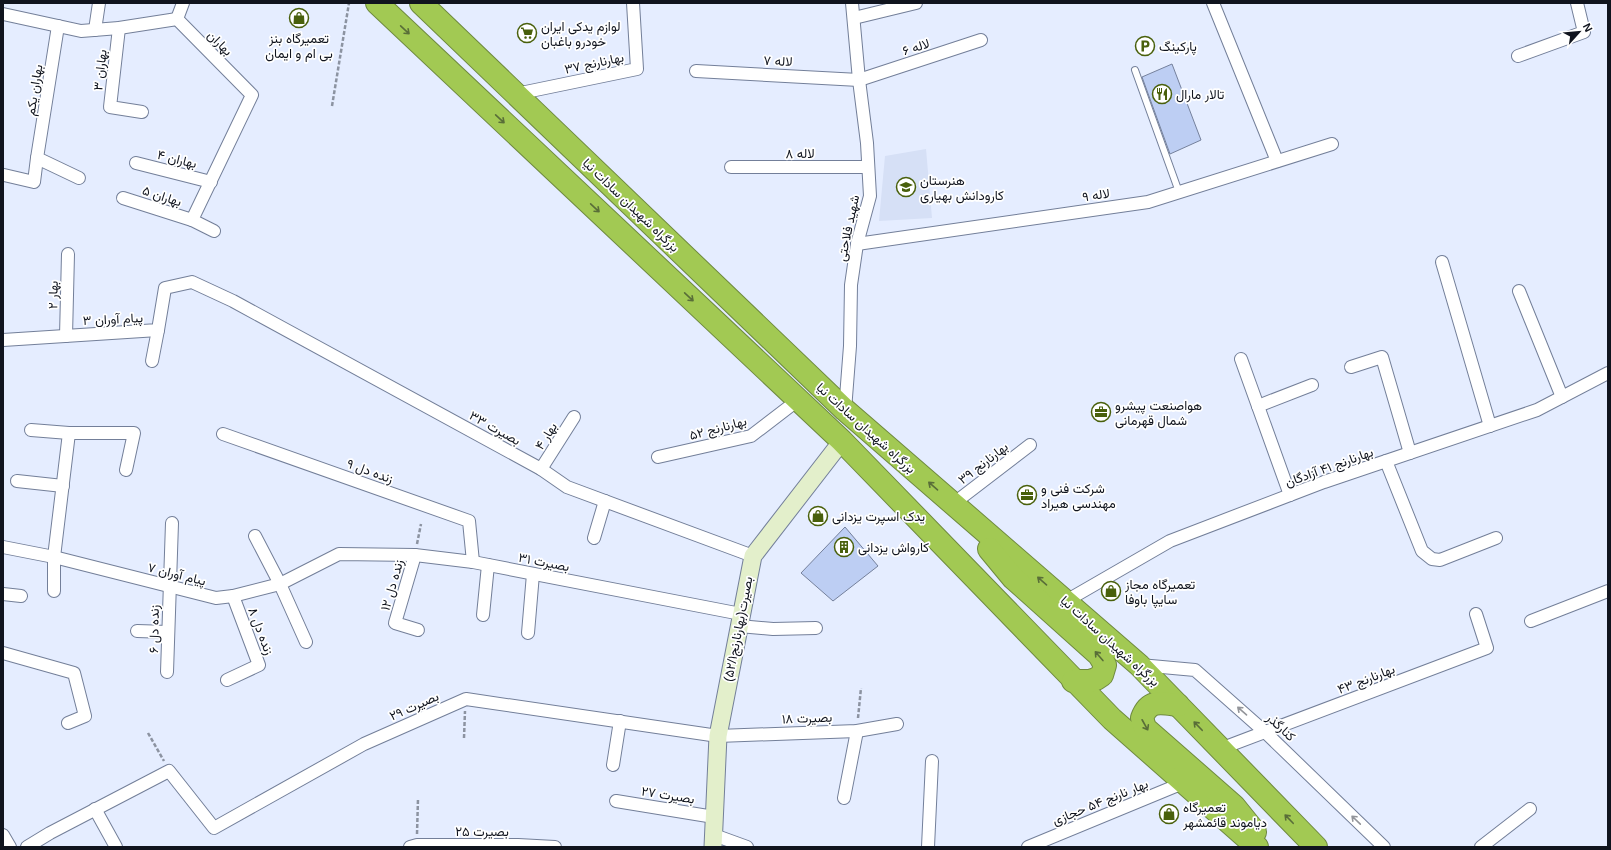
<svg xmlns="http://www.w3.org/2000/svg" width="1611" height="850" font-family="Arial,Vazirmatn,sans-serif">
  <style>
    .built { fill: #d6e0f6 }
    .building { fill: #bdcef3; stroke: #75819c }
    .lines { fill: none; stroke-linecap: round; stroke-linejoin: round }
    .lane-casing { stroke: #737f99; stroke-width: 8 }
    .street-casing { stroke: #737f99; stroke-width: 14 }
    .secondary-casing { stroke: #737f99; stroke-width: 19 }
    .highway-casing { stroke: #6f8a40; stroke-width: 24 }
    .path { stroke: #8c93a1; stroke-width: 2.5; stroke-dasharray: 4 2; stroke-linecap: butt }
    .lane { stroke: #fff; stroke-width: 6 }
    .street { stroke: #fff; stroke-width: 12 }
    .secondary { stroke: #e3efcb; stroke-width: 17 }
    .highway { stroke: #a2c953; stroke-width: 22 }
    .oneway { stroke: #596e38 }
    .oneway2 { stroke: #93959a }
    .labels { text-anchor: middle; dominant-baseline: central; stroke-width: 3.5; stroke-linejoin: round; paint-order: stroke }
    .poi-label { font-size: 13px; fill: #10141e; stroke: #fff; text-anchor: start }
    .street-label { font-size: 13px; fill: #10141e; stroke: #fff }
  </style>
  <rect width="100%" height="100%" fill="#e5edff"/>
  <path class="built" d="M926,149L932,218L879,221L885,156Z"/>
  <g class="building">
    <path d="M1172,64L1201,140L1170,154L1142,77Z"/>
    <path d="M845,527L878,566L833,601L801,573Z"/>
  </g>
  <g class="lines">
    <defs>
      <path id="lane" d="M1135,70L1179,192"/>
      <g id="street">
        <path d="M1213,3L1277,161"/>
        <path d="M3,14L81,31L119,28L177,19L252,95L192,220L214,231"/>
        <path d="M854,18L916,3"/>
        <path d="M177,19L183,3"/>
        <path d="M58,26L37,158L79,178"/>
        <path d="M119,28L110,107L142,112"/>
        <path d="M95,30L99,3"/>
        <path d="M1518,56L1584,32L1577,3"/>
        <path d="M696,71L859,80L981,40"/>
        <path d="M516,94L637,69L633,3"/>
        <path d="M136,163L211,182"/>
        <path d="M731,167H868"/>
        <path d="M4,175L34,182L37,158"/>
        <path d="M123,198L192,220"/>
        <path d="M857,244L1148,202L1332,144"/>
        <path d="M1442,262L1490,426"/>
        <path d="M1519,291L1562,397"/>
        <path d="M66,336L68,254"/>
        <path d="M3,340L158,330L165,288L192,282L233,301L541,469L567,487L753,556"/>
        <path d="M1241,359L1290,495"/>
        <path d="M152,361L158,330"/>
        <path d="M1351,367L1382,357L1410,453"/>
        <path d="M1258,406L1312,385"/>
        <path d="M845,410L850,346L851,285L857,244L870,196L867,143L859,80L852,3"/>
        <path d="M31,430L69,433"/>
        <path d="M223,434L469,521L473,562"/>
        <path d="M658,457L751,436L798,400"/>
        <path d="M1386,461L1422,551L1432,559L1440,560L1496,538"/>
        <path d="M541,469L574,417"/>
        <path d="M17,481L63,486"/>
        <path d="M953,504L1030,445"/>
        <path d="M255,536L280,584L306,642"/>
        <path d="M594,538L605,501"/>
        <path d="M3,547L54,557L216,598L233,596L280,584L339,554L415,555L473,562L741,614"/>
        <path d="M415,555L395,623L418,630"/>
        <path d="M54,591V557L69,433H134L126,470"/>
        <path d="M3,594L21,596"/>
        <path d="M1066,601L1170,541L1324,482L1537,410L1608,373"/>
        <path d="M483,615L488,565"/>
        <path d="M1531,621L1608,591"/>
        <path d="M739,626L773,629L816,628"/>
        <path d="M137,631L168,632"/>
        <path d="M528,633L533,574"/>
        <path d="M3,653L74,673L85,716L68,723"/>
        <path d="M1140,665L1195,670L1265,732L1384,847"/>
        <path d="M167,672L172,523"/>
        <path d="M227,680L259,665L233,596"/>
        <path d="M1220,749L1487,648L1476,614"/>
        <path d="M613,765L620,721"/>
        <path d="M844,798L857,731"/>
        <path d="M616,801L714,817"/>
        <path d="M95,809L116,847"/>
        <path d="M3,835L10,847"/>
        <path d="M714,835L747,847"/>
        <path d="M27,847L50,833L169,771L214,828L364,744L466,699L718,736L857,731L897,724"/>
        <path d="M410,847L417,845H518L555,847"/>
        <path d="M928,847L932,761"/>
        <path d="M1028,847L1183,783"/>
        <path d="M1481,847L1530,809"/>
      </g>
      <path id="secondary" d="M713,847L718,736L753,556L842,441"/>
      <g id="highway">
        <path d="M377,3L842,441L1112,719L1257,847"/>
        <path d="M421,3L845,410L1139,665L1316,847"/>
        <path d="M989,549L1013,578L1099,655L1105,665L1102,675L1096,679L1090,681H1073"/>
        <path d="M1178,705C1161,703 1149,699 1142,718L1145,728L1234,806L1255,832"/>
      </g>
    </defs>
    <use href="#lane" class="lane-casing"/>
    <use href="#street" class="street-casing"/>
    <use href="#secondary" class="secondary-casing"/>
    <use href="#highway" class="highway-casing"/>
    <g class="path">
      <path d="M332,106L349,3"/>
      <path d="M417,544L421,524"/>
      <path d="M858,718L861,688"/>
      <path d="M148,733L164,761"/>
      <path d="M464,738L465,711"/>
      <path d="M417,834L418,799"/>
    </g>
    <use href="#lane" class="lane"/>
    <use href="#street" class="street"/>
    <use href="#secondary" class="secondary"/>
    <use href="#highway" class="highway"/>
  </g>
  <defs><path id="oneway-shaft" d="M-6 0H5M1.5-3L5.5 0L1.5 3" fill="none" stroke-width="1.6" stroke-linecap="round" stroke-linejoin="round"/></defs>
  <g class="oneway">
    <use href="#oneway-shaft" transform="translate(405 30) rotate(43)"/>
    <use href="#oneway-shaft" transform="translate(500 119) rotate(43)"/>
    <use href="#oneway-shaft" transform="translate(595 208) rotate(43)"/>
    <use href="#oneway-shaft" transform="translate(689 297) rotate(43)"/>
    <use href="#oneway-shaft" transform="translate(933 486) rotate(-139)"/>
    <use href="#oneway-shaft" transform="translate(1042 581) rotate(-139)"/>
    <use href="#oneway-shaft" transform="translate(1099 656) rotate(-131)"/>
    <use href="#oneway-shaft" transform="translate(1145 725) rotate(61)"/>
    <use href="#oneway-shaft" transform="translate(1198 726) rotate(-134)"/>
    <use href="#oneway-shaft" transform="translate(1289 819) rotate(-134)"/>
  </g>
  <g class="oneway2">
    <use href="#oneway-shaft" transform="translate(1242 711) rotate(-139)"/>
    <use href="#oneway-shaft" transform="translate(1356 820) rotate(-136)"/>
  </g>
  <defs>
    <symbol id="shop-ring" viewBox="-11 -11 22 22"><circle r="9.5" fill="#fff" stroke="#49600c" stroke-width="1.5"/><path d="M-5-2.5h2.3a2.7 3.5 0 0 1 5.4 0H5L5.5 6h-11ZM-1.5-2.5h3a1.5 2.3 0 0 0-3 0Z" fill="#49600c"/></symbol>
    <symbol id="supermarket-ring" viewBox="-11 -11 22 22"><circle r="9.5" fill="#fff" stroke="#49600c" stroke-width="1.5"/><path d="M-6-5.5h2.5l.6 2H6L4.5 2H-2.5L-4.4-4H-6ZM-1.5 3.2a1.3 1.3 0 1 0 .1 0ZM3 3.2a1.3 1.3 0 1 0 .1 0Z" fill="#49600c"/></symbol>
    <symbol id="parking-ring" viewBox="-11 -11 22 22"><circle r="9.5" fill="#fff" stroke="#49600c" stroke-width="1.5"/><path d="M-3.5-5.5H1a3.5 3.5 0 0 1 0 7H-1V5.5H-3.5ZM-1-3.4V-.6H.8a1.4 1.4 0 0 0 0-2.8Z" fill="#49600c"/></symbol>
    <symbol id="restaurant-ring" viewBox="-11 -11 22 22"><circle r="9.5" fill="#fff" stroke="#49600c" stroke-width="1.5"/><path d="M-5-6h1v4h1v-4h1v4h1v-4h1v5L-1.5 .5V6h-2V.5L-5-1ZM5-6V6H3V1.5H1.5Q1.5-4 5-6Z" fill="#49600c"/></symbol>
    <symbol id="school-ring" viewBox="-11 -11 22 22"><circle r="9.5" fill="#fff" stroke="#49600c" stroke-width="1.5"/><path d="M0-5L7-2L0 1L-7-2ZM-4 1L0 2.5L4 1V4Q0 6-4 4Z" fill="#49600c"/></symbol>
    <symbol id="office-ring" viewBox="-11 -11 22 22"><circle r="9.5" fill="#fff" stroke="#49600c" stroke-width="1.5"/><path d="M-6-3h4V-5.5h4V-3h4V5H-6ZM-1-4.5V-3h2v-1.5ZM-6 0V1H6V0Z" fill="#49600c"/></symbol>
    <symbol id="building-ring" viewBox="-11 -11 22 22"><circle r="9.5" fill="#fff" stroke="#49600c" stroke-width="1.5"/><path d="M-4-6H4V6H1V3H-1V6H-4ZM-2.5-4.3h1.7v1.8h-1.7ZM.8-4.3h1.7v1.8H.8ZM-2.5-1h1.7V.8h-1.7ZM.8-1h1.7V.8H.8Z" fill="#49600c"/></symbol>
  </defs>
  <g fill-rule="evenodd">
    <use href="#shop-ring" x="288" y="7" width="22" height="22"/>
    <use href="#supermarket-ring" x="516" y="22" width="22" height="22"/>
    <use href="#parking-ring" x="1134" y="35" width="22" height="22"/>
    <use href="#restaurant-ring" x="1151" y="83" width="22" height="22"/>
    <use href="#school-ring" x="895" y="176" width="22" height="22"/>
    <use href="#office-ring" x="1090" y="401" width="22" height="22"/>
    <use href="#office-ring" x="1016" y="484" width="22" height="22"/>
    <use href="#shop-ring" x="807" y="505" width="22" height="22"/>
    <use href="#building-ring" x="833" y="536" width="22" height="22"/>
    <use href="#shop-ring" x="1100" y="580" width="22" height="22"/>
    <use href="#shop-ring" x="1158" y="803" width="22" height="22"/>
  </g>
  <g class="labels">
    <g class="poi-label">
      <text x="541" y="26">لوازم یدکی ایران<tspan x="541" dy="15">خودرو باغبان</tspan></text>
      <text x="299" y="38" text-anchor="middle">تعمیرگاه بنز<tspan x="299" dy="15">بی ام و ایمان</tspan></text>
      <text x="1159" y="46">پارکینگ</text>
      <text x="1176" y="94">تالار مارال</text>
      <text x="920" y="180">هنرستان<tspan x="920" dy="15">کارودانش بهیاری</tspan></text>
      <text x="1115" y="405">هواصنعت پیشرو<tspan x="1115" dy="15">شمال قهرمانی</tspan></text>
      <text x="1041" y="488">شرکت فنی و<tspan x="1041" dy="15">مهندسی هیراد</tspan></text>
      <text x="832" y="516">یدک اسپرت یزدانی</text>
      <text x="858" y="547">کارواش یزدانی</text>
      <text x="1125" y="584">تعمیرگاه مجاز<tspan x="1125" dy="15">سایپا باوفا</tspan></text>
      <text x="1183" y="807">تعمیرگاه<tspan x="1183" dy="15">دیاموند قائمشهر</tspan></text>
    </g>
    <g class="street-label">
      <text transform="translate(220 43) rotate(45)">بهاران</text>
      <text transform="translate(916 47) rotate(-18)">لاله ۶</text>
      <text transform="translate(778 61) rotate(3)">لاله ۷</text>
      <text transform="translate(594 63) rotate(-12)">بهارنارنج ۳۷</text>
      <text transform="translate(100 70) rotate(-84)">بهاران ۳</text>
      <text transform="translate(34 90) rotate(-81)">بهاران یکم</text>
      <text x="800" y="153">لاله ۸</text>
      <text transform="translate(177 159) rotate(14)">بهاران ۴</text>
      <text transform="translate(1096 195) rotate(-8)">لاله ۹</text>
      <text transform="translate(162 196) rotate(18)">بهاران ۵</text>
      <text transform="translate(631 205) rotate(44)">بزرگراه شهیدان سادات نیا</text>
      <text transform="translate(848 228) rotate(-78)">شهید فلاحتی</text>
      <text transform="translate(53 295) rotate(-89)">بهار ۲</text>
      <text transform="translate(113 319) rotate(-3)">پیام آوران ۳</text>
      <text transform="translate(495 428) rotate(29)">بصیرت ۳۳</text>
      <text transform="translate(718 428) rotate(-15)">بهارنارنج ۵۲</text>
      <text transform="translate(866 428) rotate(42)">بزرگراه شهیدان سادات نیا</text>
      <text transform="translate(546 436) rotate(-58)">بهار ۴</text>
      <text transform="translate(983 463) rotate(-38)">بهارنارنج ۳۹</text>
      <text transform="translate(1329 467) rotate(-20)">بهارنارنج ۴۱ آزادگان</text>
      <text transform="translate(370 471) rotate(20)">زنده دل ۹</text>
      <text transform="translate(544 562) rotate(11)">بصیرت ۳۱</text>
      <text transform="translate(177 574) rotate(14)">پیام آوران ۷</text>
      <text transform="translate(392 585) rotate(-74)">زنده دل ۱۲</text>
      <text transform="translate(154 629) rotate(-89)">زنده دل ۶</text>
      <text transform="translate(738 629) rotate(-79)">بصیرت(بهارنارنج۵۲/۱)</text>
      <text transform="translate(261 631) rotate(69)">زنده دل ۸</text>
      <text transform="translate(1110 641) rotate(42)">بزرگراه شهیدان سادات نیا</text>
      <text transform="translate(1366 679) rotate(-21)">بهارنارنج ۴۳</text>
      <text transform="translate(414 706) rotate(-24)">بصیرت ۲۹</text>
      <text transform="translate(807 718) rotate(-2)">بصیرت ۱۸</text>
      <text transform="translate(1281 727) rotate(43)">کنارگذر</text>
      <text transform="translate(668 795) rotate(9)">بصیرت ۲۷</text>
      <text transform="translate(1100 802) rotate(-22)">بهار نارنج ۵۴ حجازی</text>
      <text x="482" y="831">بصیرت ۲۵</text>
    </g>
  </g>
  <rect width="1611" height="850" fill="none" stroke="#10141e" stroke-width="8"/>
  <g transform="translate(1579 32) rotate(63)" stroke="#ffffff" stroke-width="3" paint-order="stroke">
  <path d="M0-3L7 15L0 10L-7 15Z" fill="#10141e"/>
  <text y="-6" font-size="11" font-weight="bold" text-anchor="middle" fill="#10141e">N</text>
  </g>
</svg>
